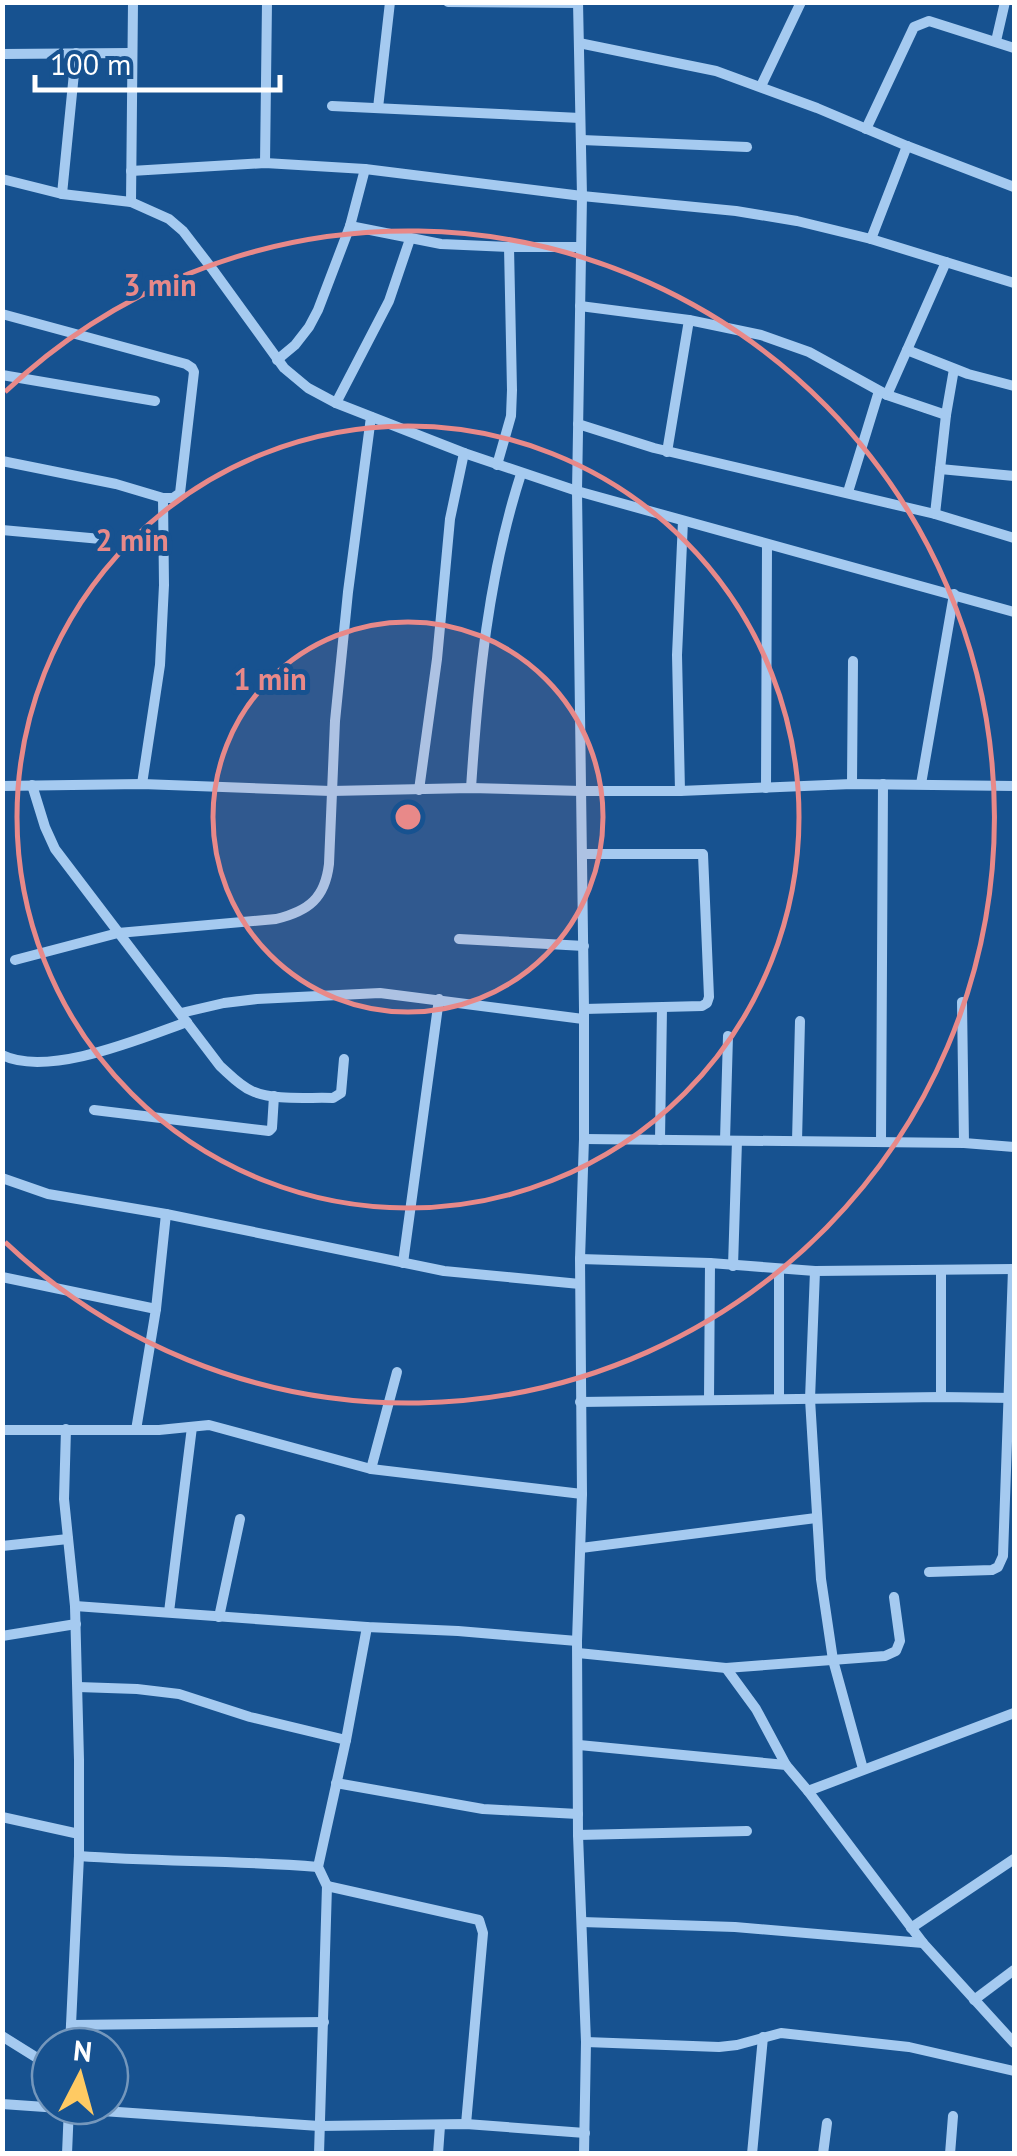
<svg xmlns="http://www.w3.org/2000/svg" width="1017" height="2156" font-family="'PT Sans',sans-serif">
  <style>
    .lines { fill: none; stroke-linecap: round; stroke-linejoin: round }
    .minor { stroke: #a5caf0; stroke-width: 10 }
    .ring { fill: none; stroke: #e88989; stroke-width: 5 }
    .centre { fill: #e88989; stroke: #175290; stroke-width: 5 }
    .ring-label { font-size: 30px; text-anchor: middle; font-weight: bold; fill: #e88989; stroke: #175290; stroke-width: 10; stroke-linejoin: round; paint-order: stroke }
  </style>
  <rect width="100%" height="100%" fill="#175290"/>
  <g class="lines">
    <g class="minor">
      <path d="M448,2L578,3"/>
      <path d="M578,2L582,196L577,491L584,1009V1139L580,1259L582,1494L577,1641L578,1835L586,2042L584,2154"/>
      <path d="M996,41L1005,2"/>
      <path d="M579,43L716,71L817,108L907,146L1014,187"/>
      <path d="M2,54L131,53"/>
      <path d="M761,86L801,2"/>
      <path d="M332,106L580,118"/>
      <path d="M378,108L390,2"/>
      <path d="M866,129L914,27L929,21L1014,48"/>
      <path d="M582,140L747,147"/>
      <path d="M265,163L267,2"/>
      <path d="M131,171L265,163L365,169L582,196L736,211L797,221L871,239L1014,283"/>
      <path d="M2,179L62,194L131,202L169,219L183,231L213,270L284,368L308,388L336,403L464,453L577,491L1014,612"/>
      <path d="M62,194L76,53"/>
      <path d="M131,202L133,2"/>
      <path d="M350,226L441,244L509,247H581"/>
      <path d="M871,239L907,146"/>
      <path d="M946,262L907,350L968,374L1014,386"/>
      <path d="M580,306L689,320L761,335L809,352L887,395L946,415"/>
      <path d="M2,314L186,364L192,368L194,372L180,493L173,498H163L116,484L2,461"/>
      <path d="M277,360L295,345L309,327L318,310L350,226L365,169"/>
      <path d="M2,375L155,401"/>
      <path d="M887,395L907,350"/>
      <path d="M336,403L389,301L410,239"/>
      <path d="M578,424L654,448L935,514L946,415L954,369"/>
      <path d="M667,452L689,320"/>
      <path d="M497,465L511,416L512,390L509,247"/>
      <path d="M940,469L1014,476"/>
      <path d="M848,492L879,391"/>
      <path d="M935,514L1014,538"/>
      <path d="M2,530L101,539"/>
      <path d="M142,784L160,665L164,585L163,498"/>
      <path d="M852,784L853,661"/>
      <path d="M921,784L954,594"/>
      <path d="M32,785L45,827L55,849L220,1066C229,1074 240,1086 252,1091C275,1101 308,1097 333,1098L341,1093L344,1059"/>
      <path d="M2,786L142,784L331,791L471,788L581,791H680L852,784L1014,786"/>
      <path d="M471,788C478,682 488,576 521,474"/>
      <path d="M766,788L767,545"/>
      <path d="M419,790L437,659L450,519L464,453"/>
      <path d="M680,791L677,655L683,521"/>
      <path d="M583,854H703L709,997L707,1003L702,1006L584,1009"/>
      <path d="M459,939L584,946"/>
      <path d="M15,960L118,933L276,919C309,911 325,898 329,864L335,721L348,592L371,417"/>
      <path d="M962,1002L964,1143"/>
      <path d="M181,1013L224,1003L257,999L380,993L583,1019"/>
      <path d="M2,1055C48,1078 142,1038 187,1022"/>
      <path d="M94,1110L269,1131L272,1128L274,1096"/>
      <path d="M584,1139L964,1143L1014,1147"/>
      <path d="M660,1140L662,1008"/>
      <path d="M725,1140L728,1036"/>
      <path d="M797,1141L800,1021"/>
      <path d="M881,1142L883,784"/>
      <path d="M2,1178L48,1194L166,1214L444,1271L580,1284"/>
      <path d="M580,1259L710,1263L815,1271L1014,1269"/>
      <path d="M403,1263L439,999"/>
      <path d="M733,1266L737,1141"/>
      <path d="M815,1271L810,1399L821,1579L833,1660L863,1769"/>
      <path d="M2,1277L156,1309"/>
      <path d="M941,1397V1270"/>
      <path d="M779,1399V1269"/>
      <path d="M709,1400L710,1263"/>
      <path d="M580,1402L941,1397L1014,1398"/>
      <path d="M66,1429L64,1499L75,1606L79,1760V1856L70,2046"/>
      <path d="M2,1430H159L209,1425L371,1469L582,1494"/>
      <path d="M136,1430L156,1309L166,1214"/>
      <path d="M371,1469L397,1372"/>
      <path d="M2,1546L68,1539"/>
      <path d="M581,1548L816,1518"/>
      <path d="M929,1572L992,1570L998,1567L1003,1556L1013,1269"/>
      <path d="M75,1606L367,1627L458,1631L577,1641"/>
      <path d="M169,1612L192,1427"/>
      <path d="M219,1617L240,1519"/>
      <path d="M2,1636L76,1624"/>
      <path d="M578,1653L726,1668L885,1656L896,1651L900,1641L894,1597"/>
      <path d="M726,1668L756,1709L786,1765"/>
      <path d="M78,1687L137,1689L179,1694L250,1717L346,1740"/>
      <path d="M579,1745L786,1765L808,1791L923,1943L1014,2043"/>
      <path d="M336,1783L483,1809L578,1814"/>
      <path d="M808,1791L1014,1713"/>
      <path d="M2,1817L79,1834"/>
      <path d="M578,1835L747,1831"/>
      <path d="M79,1856C158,1862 238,1860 318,1867"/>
      <path d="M327,1886L479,1920L483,1933L466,2124"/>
      <path d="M582,1922L735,1927L923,1943"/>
      <path d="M911,1928L1014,1859"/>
      <path d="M974,2000L1014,1970"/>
      <path d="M71,2025L324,2022"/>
      <path d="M2,2036L50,2066"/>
      <path d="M586,2042L719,2047L737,2045L781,2033L909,2047L1014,2071"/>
      <path d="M2,2104L319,2126L466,2124L585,2133"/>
      <path d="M67,2154L69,2106"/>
      <path d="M319,2154L327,1886L318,1867L346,1740L367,1627"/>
      <path d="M438,2154L440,2126"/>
      <path d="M752,2154L763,2037"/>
      <path d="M823,2154L827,2123"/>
      <path d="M950,2154L953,2116"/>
    </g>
  </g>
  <circle cx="408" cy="817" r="195" fill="#e88989" fill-opacity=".12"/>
  <g class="ring">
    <circle cx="408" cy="817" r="195"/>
    <circle cx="408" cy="817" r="391"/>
    <path d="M5 392A586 586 0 1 1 5 1242"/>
  </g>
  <circle cx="408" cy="817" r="15" class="centre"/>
  <g class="ring-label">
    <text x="160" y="296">3 min</text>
    <text x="132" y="551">2 min</text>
    <text x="270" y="690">1 min</text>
  </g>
  <rect width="1017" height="2156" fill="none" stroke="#ffffff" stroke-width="10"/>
  <g transform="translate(80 2076) rotate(6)"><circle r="48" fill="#175290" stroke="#7497bc" stroke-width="2.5"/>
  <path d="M0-8L18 38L0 25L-18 38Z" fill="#ffca63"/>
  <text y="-15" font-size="28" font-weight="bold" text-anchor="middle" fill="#ffffff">N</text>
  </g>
  <path d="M35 75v15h245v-15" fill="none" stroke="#ffffff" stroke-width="5"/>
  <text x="50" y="75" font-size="30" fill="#ffffff" stroke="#175290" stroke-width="8" paint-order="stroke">100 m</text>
</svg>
